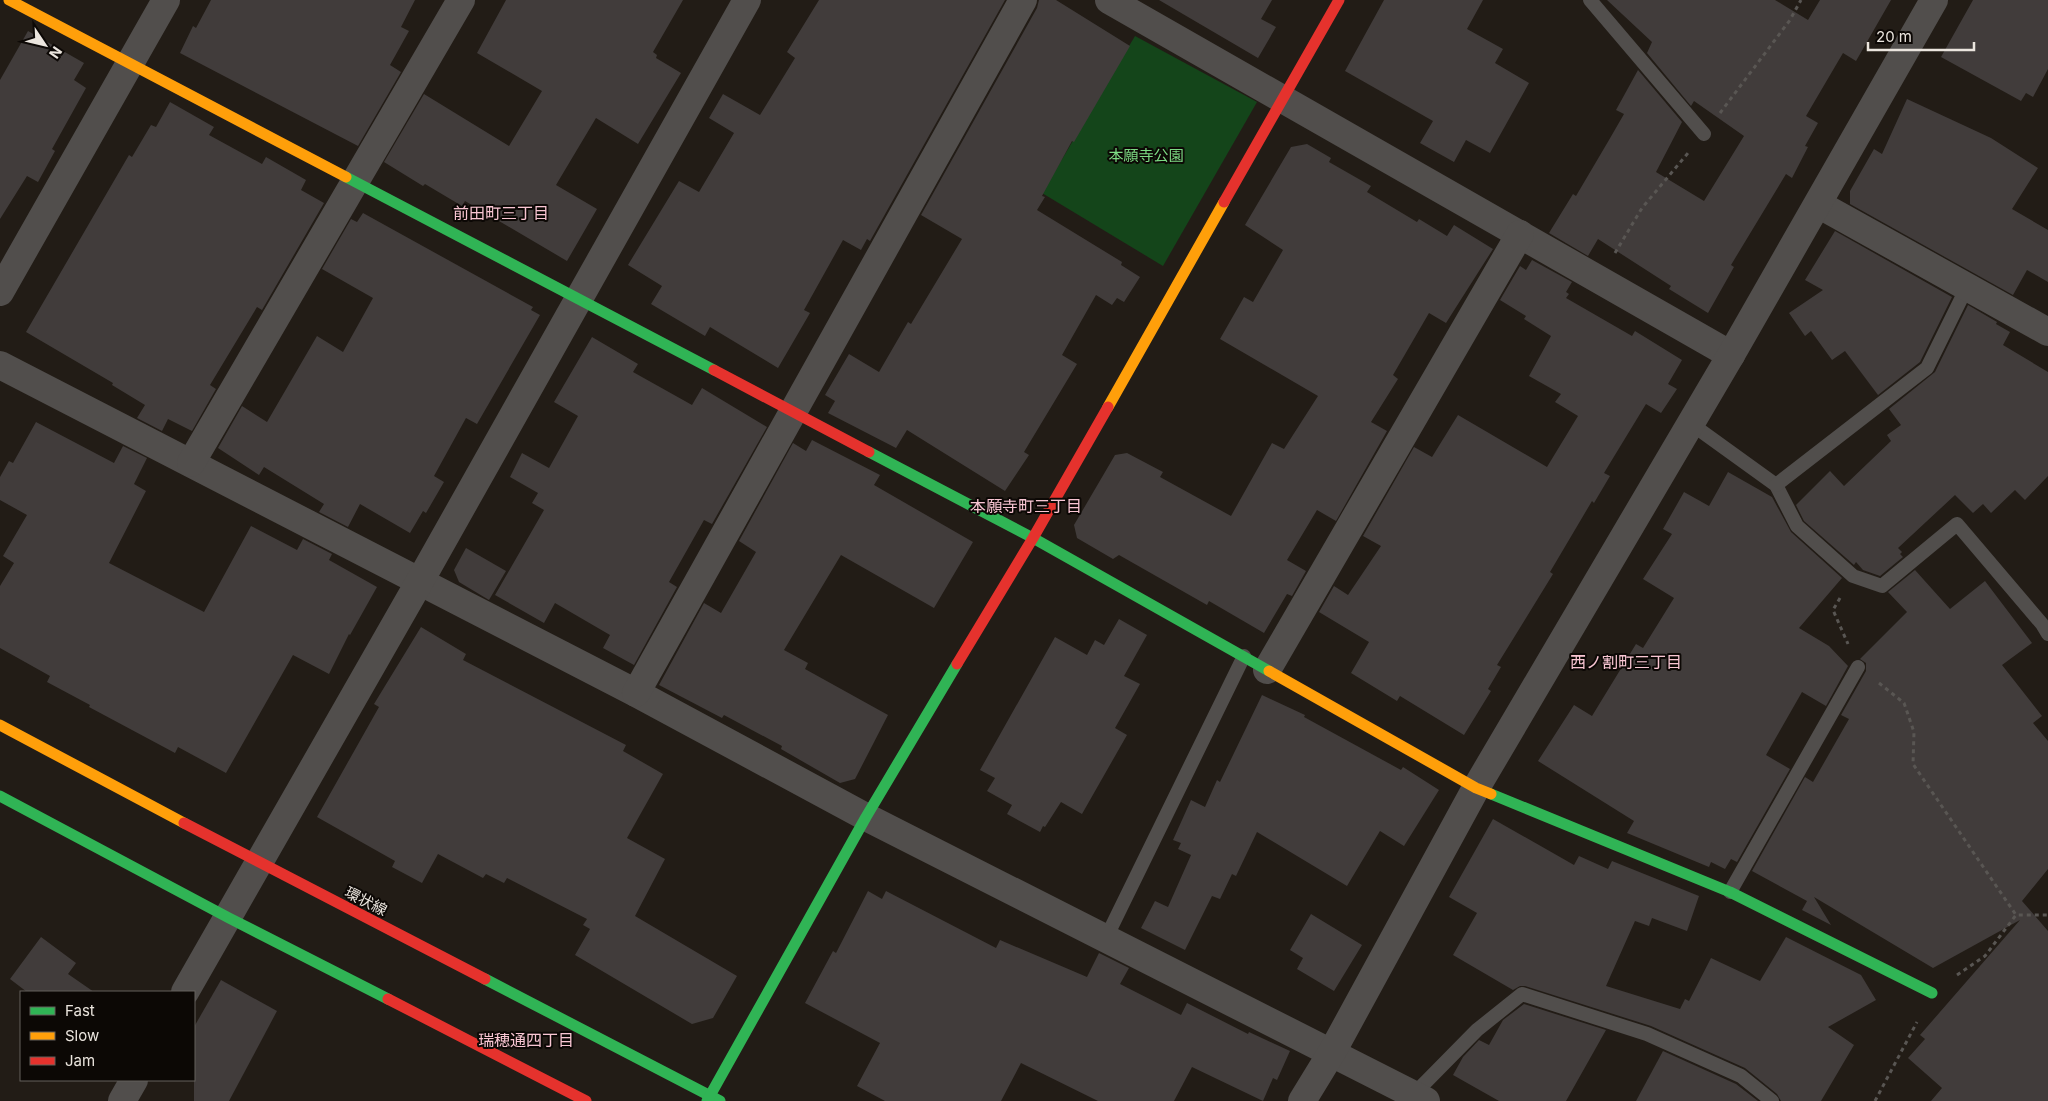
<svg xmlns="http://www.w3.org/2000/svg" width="2048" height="1101" font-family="Inter,'Noto Sans JP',sans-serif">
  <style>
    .green { fill: #14451a }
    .building { fill: #413c3b }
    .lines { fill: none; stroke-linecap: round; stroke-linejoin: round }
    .path { stroke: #595653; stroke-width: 3; stroke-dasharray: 4 4; stroke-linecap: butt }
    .lane { stroke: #514e4c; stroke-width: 14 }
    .street { stroke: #514e4c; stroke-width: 28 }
    .fast { stroke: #30b455; stroke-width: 11 }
    .slow { stroke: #ff9f0a; stroke-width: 11 }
    .jam { stroke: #e5322d; stroke-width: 11 }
    .labels { text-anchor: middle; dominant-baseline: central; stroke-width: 4; stroke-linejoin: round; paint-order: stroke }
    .park-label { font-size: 15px; fill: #7ddb84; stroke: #0c0805 }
    .street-label { font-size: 15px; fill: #ebe5de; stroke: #0c0805 }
    .neighbourhood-label { font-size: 16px; fill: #f8c5d2; stroke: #0c0805 }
  </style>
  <rect width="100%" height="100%" fill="#221c16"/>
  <path class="green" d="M1135,36L1257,102L1163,266L1042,193Z"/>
  <g class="building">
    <path d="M211,0H415L401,27L409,31L390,65L401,72L358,146L180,53L193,26L196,28Z"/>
    <path d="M506,0H683L653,52L657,55L656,58L681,73L638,144L596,118L556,185L597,209L567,261L465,201L462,206L425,184L423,186L384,162L424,94L509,146L542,91L477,53Z"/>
    <path d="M819,0H1005L870,241L867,239L861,250L843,240L804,310L810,313L778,368L710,327L705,336L651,304L662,286L628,265L679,181L699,192L734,133L709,118L723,94L760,115L795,58L787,52Z"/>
    <path d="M1039,0H1056L1130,46L1074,142L1072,141L1042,196L1045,197L1037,210L1122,262L1121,265L1140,277L1124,302L1117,298L1112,305L1096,295L1062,355L1077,364L1024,452L1029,455L1005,491L907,430L896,448L828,413L835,401L825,395L849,354L879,372L908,322L911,324L962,239L921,215L1037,8Z"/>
    <path d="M1159,0H1272L1261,19L1276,27L1258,58Z"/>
    <path d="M1384,0H1483L1467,29L1503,49L1495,63L1529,83L1490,153L1466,140L1454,162L1420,143L1433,121L1345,71Z"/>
    <path d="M1607,0H1775L1808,20L1820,0H1891L1856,61L1843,53L1806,116L1818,123L1805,146L1808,147L1792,178L1786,174L1731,265L1734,267L1708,313L1669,289L1671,286L1598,239L1588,256L1549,233L1573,194L1576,196L1609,140L1624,114L1616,110L1638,70L1682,122L1656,172L1704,201L1744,136L1694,101L1691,106L1647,53L1652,42Z"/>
    <path d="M1973,0H2048V69L2033,97L2026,93L2021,101L1941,57Z"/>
    <path d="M28,31L84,63L74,80L86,88L52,149L55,151L38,182L27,176L0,219V80Z"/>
    <path d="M1907,99L1991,138L2038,168L2012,209L2048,230V282L2027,270L2013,295L1850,204V191L1874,149L1882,154Z"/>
    <path d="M170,102L214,127L209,135L262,164L266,157L306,180L301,190L324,203L262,310L257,307L210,385L216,389L192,431L168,419L162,431L137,418L145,405L112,385L113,383L26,332L129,155L132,157L151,125L156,127Z"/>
    <path d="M1307,144L1331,158L1329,162L1371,186L1367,192L1417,222L1419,219L1447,236L1454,225L1493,249L1446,323L1429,313L1393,375L1398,379L1371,422L1387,431L1336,521L1317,510L1287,560L1306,571L1292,596L1287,594L1264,633L1209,601L1207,605L1119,555L1113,559L1077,538L1074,525L1115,455L1127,453L1163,472L1160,477L1231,516L1272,443L1284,449L1318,396L1220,339L1244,297L1253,302L1283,250L1245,225L1291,147Z"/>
    <path d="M363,213L533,307L531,310L540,315L477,424L466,418L434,476L444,482L426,513L423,511L410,533L360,504L348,527L319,512L324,504L264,467L259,475L218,448L242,406L267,422L317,336L343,352L373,298L322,269L351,219L357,222Z"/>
    <path d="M1835,231L1952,297L1920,362L1878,395L1845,351L1832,360L1811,331L1805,336L1789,313L1823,290L1805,280Z"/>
    <path d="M1532,260L1572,282L1566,292L1569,294L1566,298L1632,336L1635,331L1682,360L1668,384L1677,389L1661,413L1646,404L1604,473L1610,476L1594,503L1592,501L1550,572L1553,574L1497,665L1501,667L1488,689L1491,691L1464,735L1400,696L1397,701L1351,673L1369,642L1319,612L1334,586L1348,595L1381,546L1363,536L1414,447L1432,457L1458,415L1547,467L1578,416L1555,402L1561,394L1529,376L1551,336L1524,319L1526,316L1500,300L1520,266L1526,270Z"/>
    <path d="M1968,305L1997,322L1996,324L2010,332L2003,345L2048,372V476L2025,500L2015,490L1991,513L1983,504L1973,513L1955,495L1898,548L1902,552L1900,554L1903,557L1880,576L1863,570L1856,562L1854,565L1804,521L1796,505L1830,471L1844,486L1891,441L1887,435L1901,425L1889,409L1935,372Z"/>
    <path d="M592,337L638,364L633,372L692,405L702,388L767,427L712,524L704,520L669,582L677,587L634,665L603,648L610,635L555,603L544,623L495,595L544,510L532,503L538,493L510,477L522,453L549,468L578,416L554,402Z"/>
    <path d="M36,422L114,463L123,446L147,458L134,484L146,491L109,563L204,612L251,526L297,550L303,539L332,554L329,560L377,587L350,635L349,634L329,674L293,655L226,773L178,747L175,753L89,707L90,705L47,682L50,676L0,648V586L14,563L3,556L27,515L0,500V477L9,461L13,463Z"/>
    <path d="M812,440L880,475L874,485L973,542L934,608L841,555L784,650L808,663L805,669L888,715L855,779L840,783L781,749L782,746L724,715L722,718L659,685L704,603L721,613L756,552L739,541L793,443L806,451Z"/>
    <path d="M1728,472L1772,497L1791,532L1842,578L1799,628L1829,646L1848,666L1826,706L1802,692L1766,755L1790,769L1737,862L1731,859L1725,869L1711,862L1709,867L1627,833L1634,821L1538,761L1574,705L1592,716L1636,644L1643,648L1674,598L1643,579L1672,534L1663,529L1684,492L1709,506Z"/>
    <path d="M466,548L506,571L489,600L459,582L454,570Z"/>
    <path d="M1915,570L1950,609L1985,581L2032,643L2002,665L2042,716L2033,723L2048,741V869L2022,901L2048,931V1101H1931L1942,1088L1908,1058L1925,1039L1920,1035L2020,920L1933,968L1814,897L1831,925L1802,910L1807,901L1752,871L1805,777L1813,782L1849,719L1841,715L1866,671V663L1860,659L1907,612L1888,592Z"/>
    <path d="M1119,619L1147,635L1124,676L1140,684L1115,728L1127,735L1082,814L1061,802L1045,827L1043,826L1040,832L1007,814L1012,805L987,791L995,778L980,770L1055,637L1087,655L1095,640L1104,645Z"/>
    <path d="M421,627L466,654L463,660L626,745L623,751L663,774L627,838L665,859L635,916L737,976L713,1018L692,1024L575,955L590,929L583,925L587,919L507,878L504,883L486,874L483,878L438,854L422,883L392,867L395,861L317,817L379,707L374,704Z"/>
    <path d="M1262,695L1305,715L1304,717L1401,770L1403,767L1439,790L1404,846L1380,831L1347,886L1257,832L1236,876L1232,874L1220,899L1212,896L1185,950L1141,928L1155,901L1168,907L1191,855L1178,849L1181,843L1173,840L1191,800L1205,807L1217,780L1220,782Z"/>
    <path d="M1493,819L1574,865L1579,856L1608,869L1612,861L1699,896L1687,931L1652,918L1649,926L1635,921L1606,986L1680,1009L1685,999L1689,1001L1711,958L1760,981L1786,937L1861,975L1876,1000L1828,1027L1854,1045L1821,1101H1781L1777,1094L1745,1068L1651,1026L1525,986H1520L1513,990L1453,955L1477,913L1449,897Z"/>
    <path d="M868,891L882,899L886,891L996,948L1000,940L1087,977L1099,953L1129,968L1120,984L1181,1015L1187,1003L1248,1034L1249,1032L1290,1051L1277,1080L1273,1078L1263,1101L1192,1067L1174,1101H1098L1021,1063L1001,1101H885L857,1086L880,1043L805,1003L833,951L836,953Z"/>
    <path d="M1311,914L1362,945L1334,991L1297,969L1303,958L1290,950Z"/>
    <path d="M41,937L76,963L68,974L94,992H27L10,979Z"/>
    <path d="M221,980L277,1011L229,1101H194V1027Z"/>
    <path d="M1524,1004L1606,1030L1566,1101H1499L1453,1075L1463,1057L1479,1040L1489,1045L1503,1020Z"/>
    <path d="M1663,1051L1736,1084L1758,1101H1636Z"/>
  </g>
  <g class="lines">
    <g class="path">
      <path d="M1720,113L1790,20L1801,0"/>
      <path d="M1615,253L1642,208L1688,153"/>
      <path d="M1840,598L1833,610L1848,644"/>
      <path d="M1879,683L1904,703L1914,732L1913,764L2016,915"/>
      <path d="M1957,975L1985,956L2016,915H2048"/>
      <path d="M1875,1101L1917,1022"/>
    </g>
    <g class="lane">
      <path d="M1590,0L1704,134"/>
      <path d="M1690,423L1776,485L1797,526L1853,576L1882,586L1957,524L2042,624L2048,634"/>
      <path d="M1776,485L1927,368L1967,287"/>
      <path d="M1730,892L1858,667"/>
      <path d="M1106,938L1244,656"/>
      <path d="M1413,1095L1477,1030L1522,994L1647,1034L1741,1076L1772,1101"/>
    </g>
    <g class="street">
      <path d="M1109,0L1731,355"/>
      <path d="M1818,204L2048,332"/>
      <path d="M0,292L166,0"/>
      <path d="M0,365L636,693L866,817L1426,1101"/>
      <path d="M191,463L461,0"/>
      <path d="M1267,670L1520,234"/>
      <path d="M636,693L1023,0"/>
      <path d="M185,992L420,581L747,0"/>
      <path d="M122,1101L134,1080"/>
      <path d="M1302,1101L1332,1052L1476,788L1731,355L1934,0"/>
    </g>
    <g class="fast">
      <path d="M346,177L714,370"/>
      <path d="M869,452L1033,538L1269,671"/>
      <path d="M1491,794L1730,892L1932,993"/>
      <path d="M0,796L229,918L388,999"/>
      <path d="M485,979L720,1101"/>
      <path d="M707,1101L866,817L957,664"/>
    </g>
    <g class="slow">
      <path d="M9,0L346,177"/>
      <path d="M1108,407L1224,202"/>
      <path d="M1269,671L1476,788L1491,794"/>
      <path d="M0,725L184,823"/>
    </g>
    <g class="jam">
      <path d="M1224,202L1339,0"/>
      <path d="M714,370L869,452"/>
      <path d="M957,664L1033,538L1108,407"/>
      <path d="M184,823L485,979"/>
      <path d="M388,999L586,1101"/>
    </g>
  </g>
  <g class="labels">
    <g class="park-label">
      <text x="1146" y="155">本願寺公園</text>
    </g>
    <g class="street-label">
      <text transform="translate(366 901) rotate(27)">環状線</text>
    </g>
    <g class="neighbourhood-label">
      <text x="501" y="213">前田町三丁目</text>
      <text x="1026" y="506">本願寺町三丁目</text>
      <text x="1626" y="662">西ノ割町三丁目</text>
      <text x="526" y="1040">瑞穂通四丁目</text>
    </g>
  </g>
  <rect x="20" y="991" width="175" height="90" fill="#0c0805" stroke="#65605c"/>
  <rect x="30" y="1007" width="25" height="8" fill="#30b455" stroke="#65605c"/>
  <text x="65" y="1016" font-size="15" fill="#ebe5de">Fast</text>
  <rect x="30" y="1032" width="25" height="8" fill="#ff9f0a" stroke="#65605c"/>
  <text x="65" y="1041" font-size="15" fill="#ebe5de">Slow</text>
  <rect x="30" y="1057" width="25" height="8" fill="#e5322d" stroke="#65605c"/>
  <text x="65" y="1066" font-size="15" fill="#ebe5de">Jam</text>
  <g transform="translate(45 45) rotate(125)" stroke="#0c0805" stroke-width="4" paint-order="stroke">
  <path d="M0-4L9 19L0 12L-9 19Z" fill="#ebe5de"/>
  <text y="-8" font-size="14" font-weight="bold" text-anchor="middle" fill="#ebe5de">N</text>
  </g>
  <path d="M1868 42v8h106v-8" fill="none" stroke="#ebe5de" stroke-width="2.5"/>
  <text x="1876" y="42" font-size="15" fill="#ebe5de" stroke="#0c0805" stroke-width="4" paint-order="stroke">20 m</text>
</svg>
